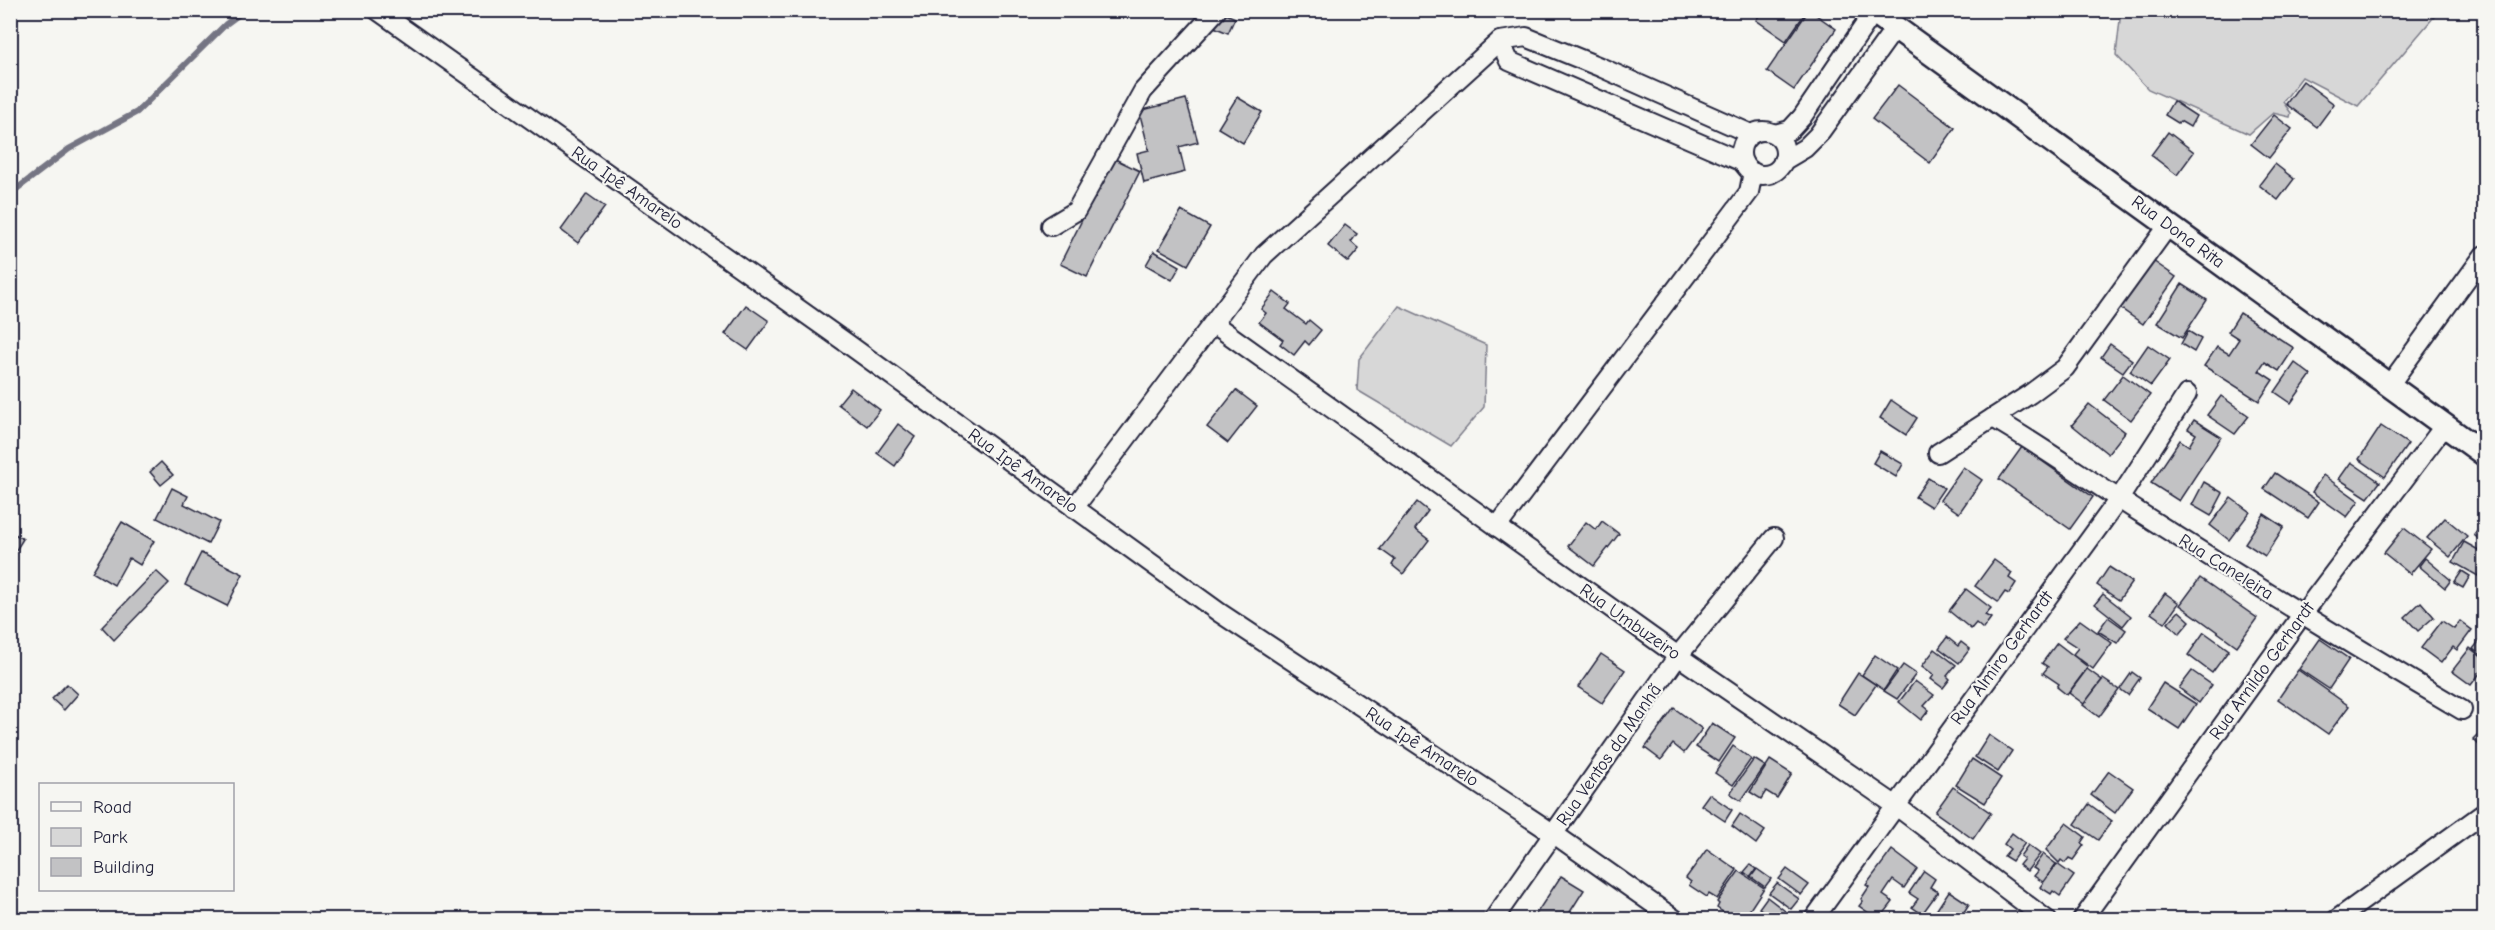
<svg xmlns="http://www.w3.org/2000/svg" width="2495" height="930" font-family="'Comic Neue',sans-serif">
  <style>
    .green { fill: #d7d7d7; stroke: #7c7c89; stroke-width: 1.5 }
    .lines { fill: none; stroke-linecap: round; stroke-linejoin: round }
    .stream { stroke: #757583; stroke-width: 6 }
    .building { fill: #c2c2c4; stroke: #22223b; stroke-width: 1.5 }
    .minor-casing { stroke: #22223b; stroke-width: 22 }
    .major-casing { stroke: #22223b; stroke-width: 27 }
    .minor { stroke: #f6f6f2; stroke-width: 18 }
    .major { stroke: #f6f6f2; stroke-width: 22 }
    .labels { text-anchor: middle; dominant-baseline: central; stroke-width: 4.5; stroke-linejoin: round; paint-order: stroke }
    .street-label { font-size: 18px; fill: #22223b; stroke: #f6f6f2 }
  </style>
  <rect width="100%" height="100%" fill="#f6f6f2"/>
  <filter id="ink" filterUnits="userSpaceOnUse"><feTurbulence type="fractalNoise" baseFrequency=".0167" numOctaves="2"/><feDisplacementMap in="SourceGraphic" scale="12" xChannelSelector="R" yChannelSelector="G"/><feConvolveMatrix kernelMatrix="1 2 1 2 8 2 1 2 1" color-interpolation-filters="sRGB"/></filter>
  <g filter="url(#ink)">
    <g class="green">
      <path d="M2121,11V10L2439,11L2358,106L2302,77L2283,102L2291,113L2290,117L2273,113L2249,134L2148,89L2116,55Z"/>
      <path d="M1399,306L1486,345L1484,407L1451,446L1357,390L1359,359Z"/>
    </g>
    <g class="lines">
      <path class="stream" d="M10,194L69,149L137,112L226,24L245,10"/>
    </g>
    <g class="building">
      <path d="M1763,10H1804L1806,12L1786,41L1756,20Z"/>
      <path d="M1809,10L1836,29L1794,90L1767,71Z"/>
      <path d="M1221,12L1235,18L1228,33L1214,27Z"/>
      <path d="M2303,81L2334,104L2317,127L2286,104Z"/>
      <path d="M1898,85L1955,128L1930,163L1872,119Z"/>
      <path d="M1237,97L1262,112L1243,143L1218,128Z"/>
      <path d="M1186,99L1198,142L1179,147L1185,172L1144,183L1137,153L1149,150L1139,111Z"/>
      <path d="M2173,101L2196,116L2190,127L2180,121L2178,123L2165,115Z"/>
      <path d="M2274,115L2292,129L2269,158L2251,144Z"/>
      <path d="M2168,132L2194,152L2177,175L2151,155Z"/>
      <path d="M1113,158L1140,171L1087,277L1060,264Z"/>
      <path d="M2275,164L2294,179L2278,200L2259,185Z"/>
      <path d="M587,194L605,207L578,243L561,230Z"/>
      <path d="M1181,211L1210,227L1188,265L1159,249Z"/>
      <path d="M1345,225L1357,234L1351,242L1359,249L1348,262L1328,246Z"/>
      <path d="M1154,251L1180,266L1172,280L1146,265Z"/>
      <path d="M2153,261L2176,277L2143,324L2120,308Z"/>
      <path d="M2182,284L2207,300L2182,338L2157,323Z"/>
      <path d="M1274,292L1290,304L1286,309L1306,324L1309,320L1321,330L1309,345L1305,341L1294,355L1280,344L1283,340L1259,322L1266,313L1261,309Z"/>
      <path d="M746,305L769,321L748,350L725,334Z"/>
      <path d="M2240,313L2294,348L2279,371L2265,362L2259,371L2273,380L2259,401L2204,366L2217,347L2229,354L2239,339L2228,332Z"/>
      <path d="M2188,331L2201,339L2194,352L2181,344Z"/>
      <path d="M2484,340V353L2478,349Z"/>
      <path d="M2110,344L2132,360L2123,372L2101,357Z"/>
      <path d="M2148,345L2170,360L2151,386L2130,371Z"/>
      <path d="M2295,363L2311,375L2291,403L2275,392Z"/>
      <path d="M2123,375L2150,395L2131,420L2104,400Z"/>
      <path d="M851,388L880,410L867,426L838,404Z"/>
      <path d="M1236,390L1257,406L1228,443L1207,427Z"/>
      <path d="M2221,396L2249,416L2235,434L2207,415Z"/>
      <path d="M1891,400L1917,418L1906,435L1880,418Z"/>
      <path d="M2089,404L2125,432L2108,454L2072,425Z"/>
      <path d="M2194,420L2221,437L2179,501L2151,483L2180,440L2189,446L2196,434L2188,429Z"/>
      <path d="M898,424L915,437L895,466L877,453Z"/>
      <path d="M2381,426L2408,444L2385,477L2359,459Z"/>
      <path d="M2022,447L2093,497L2070,529L1999,479Z"/>
      <path d="M1880,451L1903,464L1896,477L1873,463Z"/>
      <path d="M161,462L173,475L161,485L150,472Z"/>
      <path d="M2351,462L2380,482L2368,498L2339,479Z"/>
      <path d="M1963,467L1982,480L1959,513L1940,500Z"/>
      <path d="M2275,473L2319,502L2308,518L2264,489Z"/>
      <path d="M2323,475L2359,501L2347,517L2312,492Z"/>
      <path d="M1928,478L1944,488L1931,507L1915,497Z"/>
      <path d="M2204,482L2223,493L2211,516L2192,505Z"/>
      <path d="M172,488L188,496L184,504L219,522L208,544L157,518Z"/>
      <path d="M2231,498L2250,512L2229,540L2210,525Z"/>
      <path d="M1417,502L1428,511L1415,529L1429,540L1403,574L1392,565L1395,560L1380,549Z"/>
      <path d="M2264,514L2284,527L2265,556L2245,543Z"/>
      <path d="M2445,518L2467,536L2450,557L2427,538Z"/>
      <path d="M1602,521L1619,534L1594,566L1568,546L1586,522L1596,530Z"/>
      <path d="M122,522L154,541L140,565L129,558L114,585L92,572Z"/>
      <path d="M2484,522V543L2474,535Z"/>
      <path d="M2404,528L2431,549L2410,574L2384,553Z"/>
      <path d="M10,531L23,539L13,555L10,554Z"/>
      <path d="M2464,542L2484,553V566L2478,576L2453,562Z"/>
      <path d="M201,553L243,574L227,606L185,585Z"/>
      <path d="M2425,558L2451,580L2445,588L2419,566Z"/>
      <path d="M1994,560L2012,573L2009,578L2016,583L2009,594L2005,592L1998,602L1975,586Z"/>
      <path d="M2109,567L2132,582L2119,600L2097,585Z"/>
      <path d="M156,571L169,583L114,640L102,627Z"/>
      <path d="M2462,571L2470,576L2463,588L2454,583Z"/>
      <path d="M2200,578L2257,618L2237,646L2180,605Z"/>
      <path d="M1966,589L1991,608L1985,615L1991,618L1983,629L1976,623L1971,629L1949,611Z"/>
      <path d="M2165,593L2179,603L2165,623L2151,613Z"/>
      <path d="M2103,594L2131,616L2123,626L2095,604Z"/>
      <path d="M2421,602L2434,617L2418,631L2405,617Z"/>
      <path d="M2179,611L2190,621L2179,634L2168,623Z"/>
      <path d="M2108,617L2126,630L2117,643L2098,631Z"/>
      <path d="M2080,620L2112,643L2093,669L2073,654L2078,648L2063,638Z"/>
      <path d="M2442,621L2454,629L2460,621L2472,630L2457,650L2453,647L2441,663L2421,648Z"/>
      <path d="M2204,632L2229,650L2212,673L2188,655Z"/>
      <path d="M1947,637L1958,646L1961,642L1970,649L1959,663L1939,648Z"/>
      <path d="M2320,639L2349,659L2329,689L2299,669Z"/>
      <path d="M2480,640L2484,644V657L2473,649Z"/>
      <path d="M2057,643L2088,667L2067,695L2057,687L2059,684L2043,673L2048,667L2042,663Z"/>
      <path d="M2470,648L2484,659V668L2471,685L2452,671Z"/>
      <path d="M1935,649L1956,665L1947,676L1950,679L1943,688L1931,679L1934,675L1922,666Z"/>
      <path d="M1601,654L1625,670L1602,703L1578,687Z"/>
      <path d="M1875,655L1897,670L1884,690L1862,675Z"/>
      <path d="M1903,665L1916,674L1897,699L1884,691Z"/>
      <path d="M2087,669L2102,680L2084,704L2069,693Z"/>
      <path d="M2298,670L2349,706L2328,734L2278,699Z"/>
      <path d="M2192,671L2212,685L2199,703L2179,688Z"/>
      <path d="M2132,672L2140,678L2128,695L2120,689Z"/>
      <path d="M1858,673L1876,685L1855,715L1838,704Z"/>
      <path d="M2103,679L2119,690L2099,717L2083,705Z"/>
      <path d="M1915,681L1934,695L1924,706L1929,710L1921,720L1899,702Z"/>
      <path d="M2163,683L2196,704L2179,729L2147,708Z"/>
      <path d="M67,684L78,694L64,710L52,699Z"/>
      <path d="M1674,708L1702,729L1684,753L1673,744L1661,760L1645,748Z"/>
      <path d="M1712,723L1735,738L1719,762L1696,747Z"/>
      <path d="M2484,728V750L2473,739Z"/>
      <path d="M1989,735L2012,751L1998,772L1975,757Z"/>
      <path d="M1733,746L1751,759L1733,785L1715,773Z"/>
      <path d="M1754,759L1765,766L1741,801L1730,793Z"/>
      <path d="M1972,759L2001,778L1985,803L1956,785Z"/>
      <path d="M1770,760L1792,774L1777,798L1766,791L1761,799L1750,792Z"/>
      <path d="M2109,771L2133,788L2115,813L2091,795Z"/>
      <path d="M1953,787L1991,813L1973,839L1935,812Z"/>
      <path d="M1709,794L1732,810L1725,821L1701,805Z"/>
      <path d="M2089,804L2112,821L2098,840L2075,824Z"/>
      <path d="M1740,814L1765,831L1756,844L1732,826Z"/>
      <path d="M2066,823L2085,837L2081,843L2084,845L2073,860L2069,858L2065,863L2061,860L2059,863L2046,850Z"/>
      <path d="M2012,833L2025,843L2012,861L2004,856L2010,849L2004,844Z"/>
      <path d="M2028,845L2040,854L2027,871L2019,865L2024,859L2020,856Z"/>
      <path d="M1707,849L1737,870L1717,899L1709,894L1707,897L1689,885L1691,882L1686,878Z"/>
      <path d="M1892,850L1917,869L1904,888L1893,880L1883,895L1893,902L1879,920L1859,906L1863,901L1861,899L1869,887L1866,885Z"/>
      <path d="M2043,854L2056,864L2043,882L2034,876L2038,871L2033,868Z"/>
      <path d="M2057,864L2074,876L2060,896L2053,891L2051,894L2040,887Z"/>
      <path d="M1750,865L1756,869L1751,877L1744,872Z"/>
      <path d="M1757,869L1771,879L1765,887L1751,877Z"/>
      <path d="M1787,869L1809,885L1801,895L1779,879Z"/>
      <path d="M1739,871L1764,888L1743,920L1737,916L1735,920L1717,908L1719,904L1717,902Z"/>
      <path d="M1924,871L1935,879L1930,887L1938,892L1922,914L1912,907L1918,899L1909,893Z"/>
      <path d="M1561,876L1584,890L1565,920H1544L1536,914Z"/>
      <path d="M1777,883L1799,899L1791,909L1769,893Z"/>
      <path d="M1949,891L1969,904L1959,920H1935L1932,917Z"/>
      <path d="M1767,897L1789,914L1784,920H1775L1759,908Z"/>
      <path d="M1750,912L1756,917L1759,913L1768,920H1745Z"/>
    </g>
    <g class="lines">
      <defs>
        <g id="minor">
          <path d="M377,10L848,344L1220,613L1554,834L1676,920"/>
          <path d="M1500,41L1509,61L1743,162"/>
          <circle cx="1763" cy="153" r="22"/>
          <path d="M1775,134L1790,130L1802,117L1875,10"/>
          <path d="M1783,161L1805,148L1818,135L1895,28"/>
          <path d="M1051,226L1076,211L1143,91L1217,10"/>
          <path d="M1214,324L1678,656L1895,805L2047,920"/>
          <path d="M2390,384L2484,255"/>
          <path d="M1993,418C2043,447 2090,481 2139,512C2246,580 2353,646 2462,710"/>
          <path d="M1938,453L2030,394L2065,368L2168,226"/>
          <path d="M1074,508L1264,255L1500,41L1526,37L1600,67L1751,134"/>
          <path d="M1497,527L1749,192L1753,172"/>
          <path d="M1493,920L1678,656L1774,538"/>
          <path d="M1813,920L2119,499L2187,394"/>
          <path d="M2082,920L2302,615L2445,425"/>
          <path d="M2336,920L2484,813"/>
        </g>
        <path id="major" d="M1871,10L2484,454"/>
      </defs>
      <use href="#minor" class="minor-casing"/>
      <use href="#major" class="major-casing"/>
      <use href="#minor" class="minor"/>
      <use href="#major" class="major"/>
    </g>
  </g>
  <g class="labels">
    <g class="street-label">
      <text transform="translate(627 188) rotate(35)">Rua Ipê Amarelo</text>
      <text transform="translate(2178 232) rotate(36)">Rua Dona Rita</text>
      <text transform="translate(1023 471) rotate(36)">Rua Ipê Amarelo</text>
      <text transform="translate(2226 567) rotate(32)">Rua Caneleira</text>
      <text transform="translate(1630 622) rotate(35)">Rua Umbuzeiro</text>
      <text transform="translate(2002 658) rotate(-54)">Rua Almiro Gerhardt</text>
      <text transform="translate(2262 671) rotate(-54)">Rua Arnildo Gerhardt</text>
      <text transform="translate(1422 747) rotate(33)">Rua Ipê Amarelo</text>
      <text transform="translate(1609 755) rotate(-55)">Rua Ventos da Manhã</text>
    </g>
  </g>
  <rect width="2495" height="930" fill="none" stroke="#f6f6f2" stroke-width="36"/>
  <rect x="18" y="18" width="2459" height="894" fill="none" stroke="#22223b" stroke-width="2" filter="url(#ink)"/>
  <rect x="39" y="783" width="195" height="108" fill="#f6f6f2" stroke="#a1a1a9" stroke-width="1.5"/>
  <rect x="51" y="802" width="30" height="9" fill="#f6f6f2" stroke="#a1a1a9" stroke-width="1.5"/>
  <text x="93" y="813" font-size="18" fill="#22223b">Road</text>
  <rect x="51" y="828" width="30" height="18" fill="#d7d7d7" stroke="#a1a1a9" stroke-width="1.5"/>
  <text x="93" y="843" font-size="18" fill="#22223b">Park</text>
  <rect x="51" y="858" width="30" height="18" fill="#c2c2c4" stroke="#a1a1a9" stroke-width="1.5"/>
  <text x="93" y="873" font-size="18" fill="#22223b">Building</text>
</svg>
